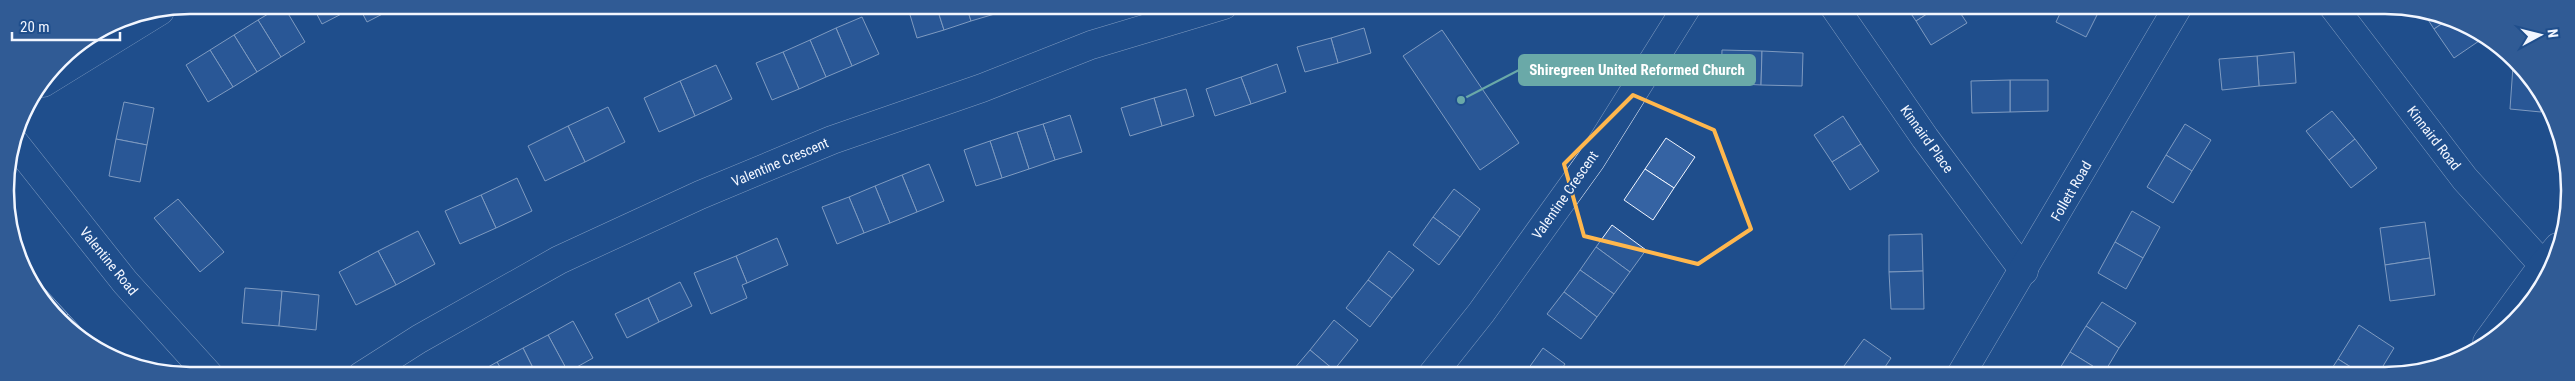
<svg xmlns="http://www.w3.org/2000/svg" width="2575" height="381" font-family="'Roboto Condensed',sans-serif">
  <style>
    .building { fill: #3563a3; stroke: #f2f6ff }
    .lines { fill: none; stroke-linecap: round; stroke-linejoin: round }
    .minor-casing { stroke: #f2f6ff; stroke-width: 29 }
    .minor { stroke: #1f4e8c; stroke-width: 28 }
    .marked { fill: none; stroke: #ffb74d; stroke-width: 4; stroke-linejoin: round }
    .labels { text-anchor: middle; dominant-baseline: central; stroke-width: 4; stroke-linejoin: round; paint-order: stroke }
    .street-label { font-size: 14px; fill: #f2f6ff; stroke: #1f4e8c }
    .rim { fill: none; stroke: #f2f6ff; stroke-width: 2.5 }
    .leader { fill: none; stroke: #6aa9a8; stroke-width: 2 }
    .callout-dot { fill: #6aa9a8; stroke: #1f4e8c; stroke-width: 2 }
    .callout { fill: #6aa9a8; stroke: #6aa9a8; stroke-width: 2 }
    .callout-label { font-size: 15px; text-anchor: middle; font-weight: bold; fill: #fff }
  </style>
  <rect width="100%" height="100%" fill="#1f4e8c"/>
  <g class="building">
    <path d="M283,5L305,42L281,57L258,20Z"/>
    <path d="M312,5H351L353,8L322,24Z"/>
    <path d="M351,5H397L398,6L367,22L358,5L353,8Z"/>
    <path d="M907,5H936L944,30L917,38Z"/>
    <path d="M936,5H966L971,21L944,30Z"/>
    <path d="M966,5H995L998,13L971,21Z"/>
    <path d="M995,5H1023L998,13Z"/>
    <path d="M1905,5H1941L1916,21Z"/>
    <path d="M1941,5H1955L1967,23L1931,45L1916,21Z"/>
    <path d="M2064,5H2102L2086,37L2056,22Z"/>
    <path d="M2423,12L2449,19L2434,29Z"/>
    <path d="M862,17L879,54L852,66L836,28Z"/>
    <path d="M2449,19L2467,24L2479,41L2454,58L2434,29Z"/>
    <path d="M258,20L281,57L257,72L234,35Z"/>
    <path d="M836,28L852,66L826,77L810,40Z"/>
    <path d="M1364,28L1371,53L1338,63L1331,38Z"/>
    <path d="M1442,30L1519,143L1480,170L1403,56Z"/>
    <path d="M234,35L257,72L233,87L210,50Z"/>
    <path d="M1331,38L1338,63L1305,72L1297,47Z"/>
    <path d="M810,40L826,77L799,89L783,52Z"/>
    <path d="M210,50L233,87L208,102L186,65Z"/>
    <path d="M1722,50L1762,51L1761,85L1721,83Z"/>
    <path d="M1762,51L1803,53L1802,86L1761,85Z"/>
    <path d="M783,52L799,89L772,100L756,63Z"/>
    <path d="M2294,52L2296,83L2259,86L2257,56Z"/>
    <path d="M2257,56L2259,86L2222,90L2219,59Z"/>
    <path d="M1277,64L1286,92L1251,104L1241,77Z"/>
    <path d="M716,65L732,99L695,116L680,81Z"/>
    <path d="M2513,66L2524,68L2542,100L2541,112L2510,109Z"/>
    <path d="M1241,77L1251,104L1215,116L1206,89Z"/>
    <path d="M2010,80H2048V111L2010,112Z"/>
    <path d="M2010,80V112L1972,113L1971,81Z"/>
    <path d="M680,81L695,116L659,132L644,98Z"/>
    <path d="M1186,89L1194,116L1162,126L1154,98Z"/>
    <path d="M1154,98L1162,126L1130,136L1121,108Z"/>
    <path d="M124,102L154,108L147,145L116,139Z"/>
    <path d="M608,107L625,142L585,162L568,126Z"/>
    <path d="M2332,111L2355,139L2329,160L2306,131Z"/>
    <path d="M1070,115L1082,152L1055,160L1043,124Z"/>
    <path d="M1843,116L1861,144L1832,162L1814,135Z"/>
    <path d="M1043,124L1055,160L1029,169L1017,132Z"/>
    <path d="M2185,124L2211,140L2192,171L2166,155Z"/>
    <path d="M568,126L585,162L545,181L528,146Z"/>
    <path d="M1017,132L1029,169L1002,178L990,141Z"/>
    <path d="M1666,138L1695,157L1674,188L1645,169Z"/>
    <path d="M116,139L147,145L140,182L109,176Z"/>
    <path d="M2355,139L2377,168L2351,188L2329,160Z"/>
    <path d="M990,141L1002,178L976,186L964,150Z"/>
    <path d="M1861,144L1879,171L1850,190L1832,162Z"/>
    <path d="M2166,155L2192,171L2173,203L2147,187Z"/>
    <path d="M929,164L944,201L917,212L902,175Z"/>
    <path d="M1645,169L1674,188L1653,220L1624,200Z"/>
    <path d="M902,175L917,212L890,223L875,186Z"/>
    <path d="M517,178L532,211L496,228L481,195Z"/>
    <path d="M875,186L890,223L864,233L849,197Z"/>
    <path d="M1454,189L1480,209L1460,237L1433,217Z"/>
    <path d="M481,195L496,228L460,244L445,211Z"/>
    <path d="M849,197L864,233L837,244L822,207Z"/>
    <path d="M178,199L224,252L200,272L154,218Z"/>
    <path d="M2132,211L2160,227L2143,258L2115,242Z"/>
    <path d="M1433,217L1460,237L1439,265L1413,245Z"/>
    <path d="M2425,222L2430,258L2385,265L2380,228Z"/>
    <path d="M1612,225L1646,250L1630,272L1596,247Z"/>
    <path d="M418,231L435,264L396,285L378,251Z"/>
    <path d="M1922,234L1923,271L1889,272V235Z"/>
    <path d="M777,238L788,265L747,283L736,256Z"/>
    <path d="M2115,242L2143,258L2126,289L2098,273Z"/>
    <path d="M1596,247L1630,272L1614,294L1580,270Z"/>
    <path d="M378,251L396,285L356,305L339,272Z"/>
    <path d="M1389,251L1414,270L1392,298L1368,280Z"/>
    <path d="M736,256L747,283L742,285L747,298L711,314L694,273Z"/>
    <path d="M2430,258L2435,295L2390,301L2385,265Z"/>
    <path d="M1580,270L1614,294L1597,317L1564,292Z"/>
    <path d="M1923,271L1924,309H1891L1889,272Z"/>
    <path d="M1368,280L1392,298L1370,327L1346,308Z"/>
    <path d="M680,282L692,306L659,322L648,298Z"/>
    <path d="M43,287L68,314L61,321L51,313L39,291Z"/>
    <path d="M245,288L282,291L279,326L242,323Z"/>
    <path d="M282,291L319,295L316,330L279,326Z"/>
    <path d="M1564,292L1597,317L1581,339L1547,314Z"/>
    <path d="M648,298L659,322L627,338L615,314Z"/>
    <path d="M2102,302L2136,323L2119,348L2086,326Z"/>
    <path d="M68,314L93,341L91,344L61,321Z"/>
    <path d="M1334,320L1358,340L1334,370L1310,350Z"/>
    <path d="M573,321L593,358L568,372L548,335Z"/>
    <path d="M2359,325L2394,348L2377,376H2365L2338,359Z"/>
    <path d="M2086,326L2119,348L2104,373L2070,352Z"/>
    <path d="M548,335L568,372L561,376H537L523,348Z"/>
    <path d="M1864,339L1891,358L1879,376H1850L1841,370Z"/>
    <path d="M523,348L537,376H505L497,362Z"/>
    <path d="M1543,348L1565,364L1557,376H1523Z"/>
    <path d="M1310,350L1334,370L1329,376H1288Z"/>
    <path d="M2070,352L2104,373L2102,376H2055Z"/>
    <path d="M2338,359L2365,376H2327Z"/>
    <path d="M497,362L505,376H472Z"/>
  </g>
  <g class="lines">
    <defs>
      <g id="minor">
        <path d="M1833,5L1925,138L2024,271"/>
        <path d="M2332,5L2465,179L2543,265"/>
        <path d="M43,83L160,11"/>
        <path d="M14,142L125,282L210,376"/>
        <path d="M2487,342L2543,265L2558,247"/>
        <path d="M361,376L419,339L559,260L700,195L832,140L982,88L1091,45L1224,5"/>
        <path d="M1431,376L1481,313L1591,160L1688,5"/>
        <path d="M1960,376L2179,5"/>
      </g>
    </defs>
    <use href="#minor" class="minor-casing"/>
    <use href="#minor" class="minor"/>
  </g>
  <path d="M0 0H2575V381H0ZM1633,95L1714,130L1751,229L1698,264L1584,236L1564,164Z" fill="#1f4e8c" fill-opacity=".55" fill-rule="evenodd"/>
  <path class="marked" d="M1633,95L1714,130L1751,229L1698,264L1584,236L1564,164Z"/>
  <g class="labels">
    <g class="street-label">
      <text transform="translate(2434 138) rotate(52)">Kinnaird Road</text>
      <text transform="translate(1927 139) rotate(54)">Kinnaird Place</text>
      <text transform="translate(780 162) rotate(-23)">Valentine Crescent</text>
      <text transform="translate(2071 191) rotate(-60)">Follett Road</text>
      <text transform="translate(1565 195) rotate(-55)">Valentine Crescent</text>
      <text transform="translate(109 261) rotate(51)">Valentine Road</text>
    </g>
  </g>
  <path d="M0 0H2575V381H0ZM190 14H2385A176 176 0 0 1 2561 190V191A176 176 0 0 1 2385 367H190A176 176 0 0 1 14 191V190A176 176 0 0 1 190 14Z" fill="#305b95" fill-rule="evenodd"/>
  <path class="rim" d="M190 14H2385A176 176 0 0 1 2561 190V191A176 176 0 0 1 2385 367H190A176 176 0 0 1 14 191V190A176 176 0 0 1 190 14Z"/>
  <path class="leader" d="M1461 100L1519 70"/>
  <circle class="callout-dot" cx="1461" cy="100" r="5"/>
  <rect class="callout" x="1519" y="55" width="236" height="30" rx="5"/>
  <g class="callout-label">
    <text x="1637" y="75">Shiregreen United Reformed Church</text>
  </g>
  <g transform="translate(2540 35) rotate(83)" stroke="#1f4e8c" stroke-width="4" paint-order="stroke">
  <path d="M0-4L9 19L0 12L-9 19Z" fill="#f2f6ff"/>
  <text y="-8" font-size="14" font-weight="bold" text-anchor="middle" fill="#f2f6ff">N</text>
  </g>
  <path d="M12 32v8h108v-8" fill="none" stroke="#f2f6ff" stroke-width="2.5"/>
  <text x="20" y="32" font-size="15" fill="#f2f6ff" stroke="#1f4e8c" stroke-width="4" paint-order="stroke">20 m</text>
</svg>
